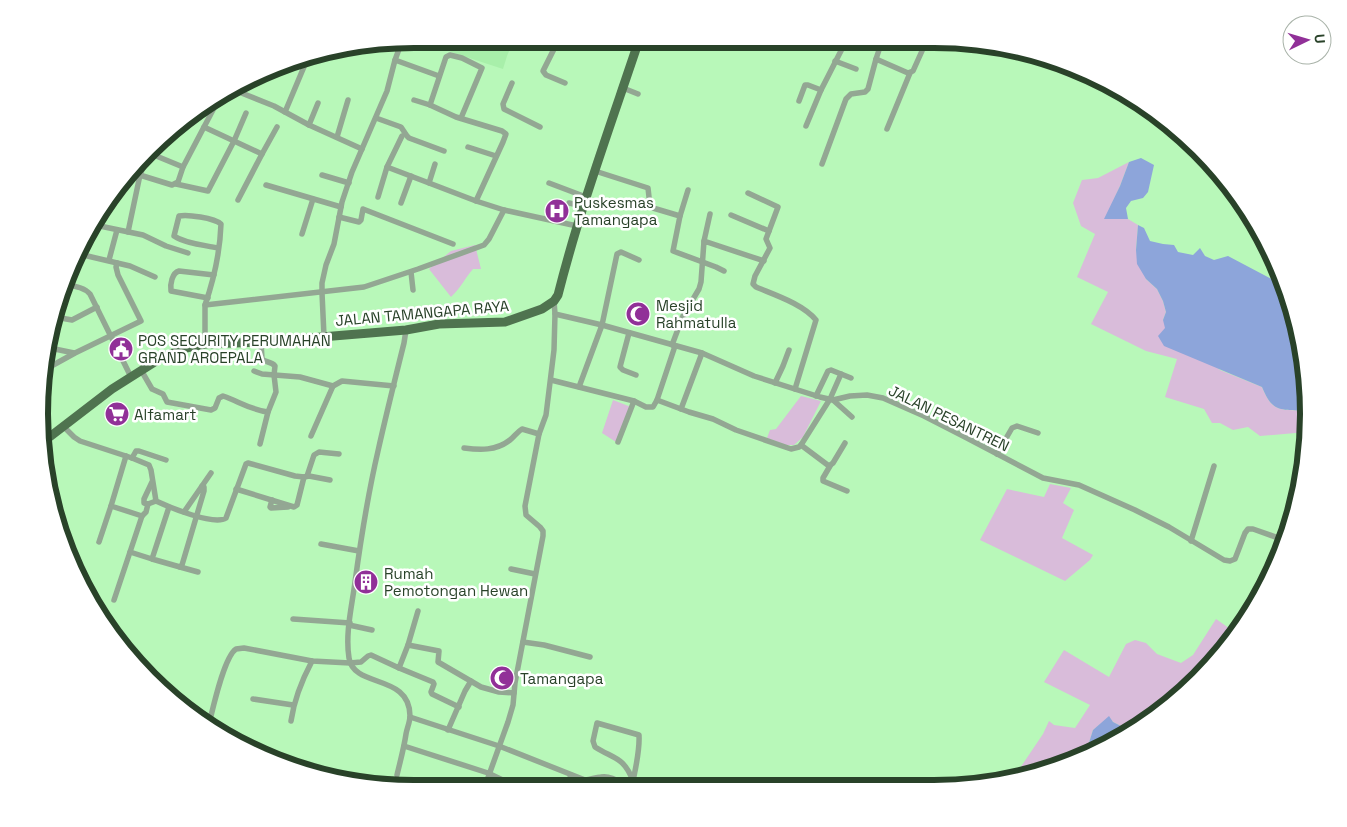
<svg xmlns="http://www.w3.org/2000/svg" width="1347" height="827" font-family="'Space Grotesk',sans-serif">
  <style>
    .built { fill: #a8efaa }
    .green { fill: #d9bcda }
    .water { fill: #8da5da }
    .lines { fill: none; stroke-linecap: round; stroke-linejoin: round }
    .minor { stroke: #93a793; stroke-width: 5.5 }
    .primary { stroke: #4f734f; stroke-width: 9 }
    .labels { text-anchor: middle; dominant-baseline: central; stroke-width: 5; stroke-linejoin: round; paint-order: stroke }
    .poi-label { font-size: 15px; fill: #294229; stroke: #fff; text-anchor: start }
    .street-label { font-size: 15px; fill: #294229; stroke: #fff }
    .rim { fill: none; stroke: #294229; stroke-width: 6 }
  </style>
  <rect width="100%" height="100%" fill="#b8f8b9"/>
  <path class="built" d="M417,39H514L507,56L503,69L457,54Z"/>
  <g class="green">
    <path d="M1129,162L1120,186L1105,219H1128L1138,225L1136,250L1146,279L1157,289L1163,301L1166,312L1163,320L1220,370L1262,387C1273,413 1279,409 1305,411L1307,416V432L1260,436L1248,427L1233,430L1220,423H1212L1204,409L1165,397L1177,359L1146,351L1091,324L1108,292L1077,277L1095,234L1081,226L1073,203L1082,180L1098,178Z"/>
    <path d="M475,245L481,269H473C465,278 460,289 451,297L429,269L451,251Z"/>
    <path d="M801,396L821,401L803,437L794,445H786L767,438L770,430L776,429Z"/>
    <path d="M613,400L631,407L616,442L602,433Z"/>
    <path d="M1050,484L1071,488L1063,503L1074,510L1062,538L1093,555L1090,560L1065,581L980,540L1007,489L1044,497Z"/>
    <path d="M1216,619L1236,633L1231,641L1181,695L1160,710L1158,707L1148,710L1149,718L1127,729L1113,722L1109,717L1093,730L1086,752H1087L1031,775L1022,777L1016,774L1043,734L1049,721L1054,725L1075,728L1090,705L1044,682L1064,650L1109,677L1126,644L1135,640L1146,643L1157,654L1181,663L1193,655Z"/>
  </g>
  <g class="water">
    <path d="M1141,158L1154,165L1148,192L1143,198L1131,201L1126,208L1128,219H1104L1120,186L1129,162Z"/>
    <path d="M1138,225L1144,228L1150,241L1163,244L1174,245L1178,252L1193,255L1200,248L1205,256L1214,260L1228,256L1285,286L1288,293L1305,364L1307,416L1305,411C1279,409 1273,413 1262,387L1164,346L1158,336L1165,328L1163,320L1166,312L1163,301L1157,289L1146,279L1137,264L1136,250Z"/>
    <path d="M1109,716L1113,722L1127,729L1142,721L1147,719L1121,738L1086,752L1093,730Z"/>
  </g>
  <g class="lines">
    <g class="minor">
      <path d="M882,41L876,59L908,73L913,71L926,42"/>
      <path d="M556,45L543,71L546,75L565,83"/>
      <path d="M395,60L439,76"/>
      <path d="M835,61L856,69"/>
      <path d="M512,83L503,104L504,109L540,127"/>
      <path d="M623,88L638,94"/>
      <path d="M237,89L239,92L274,106L309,125"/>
      <path d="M414,100L430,105L456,117L502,131L506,134L503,142L476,201"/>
      <path d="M799,101L805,85H808L821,90"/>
      <path d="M318,103L309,125L362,149"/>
      <path d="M430,105L446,57L450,55L462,58L482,68L461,118"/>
      <path d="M285,112L306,62"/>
      <path d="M376,118L401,127L407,136L409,138L444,151"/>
      <path d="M806,126L821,90L846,41"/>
      <path d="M204,127L214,108"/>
      <path d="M887,129L910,73"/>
      <path d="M402,136L387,167L429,183"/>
      <path d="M337,137L348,100"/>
      <path d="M468,147L496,156"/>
      <path d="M149,153L183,167"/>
      <path d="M435,164L429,183L476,201L504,210L577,226"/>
      <path d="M822,164L846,99L851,94L865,92L868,89L876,59"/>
      <path d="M595,171L648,188L650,206L653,208L680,216L673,251L716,267L724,271"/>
      <path d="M130,172L172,185L178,182L183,167L204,127L262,154L277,127"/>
      <path d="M322,175L349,183"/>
      <path d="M549,183L586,197"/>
      <path d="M176,184L208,191L234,141L246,113"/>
      <path d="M266,185L341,207"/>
      <path d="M748,193L778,207L769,231"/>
      <path d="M378,197L387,167"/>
      <path d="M238,200L262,154"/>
      <path d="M401,203L411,176"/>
      <path d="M569,203L583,206"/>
      <path d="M731,215L769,231L766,239L770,248L755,276L753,284L756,287C775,295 803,304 816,320L795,389"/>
      <path d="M680,216L688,190"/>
      <path d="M339,217L359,222L361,220L363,209L453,244"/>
      <path d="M95,225L143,235L166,246L188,253"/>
      <path d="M128,232L140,175L149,152"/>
      <path d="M302,234L313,199"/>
      <path d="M704,241L710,214"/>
      <path d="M79,254L130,266L155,277"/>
      <path d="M109,260L117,230"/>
      <path d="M411,272L413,290"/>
      <path d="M63,284C73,286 84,287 90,294L131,377"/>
      <path d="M208,298L171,291C170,284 172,273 179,271L214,275"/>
      <path d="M554,301L555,314L602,325L702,353L754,376L820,397L833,400L850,396L867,395L883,398L924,416L965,437L1043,478L1079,485L1135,510L1169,527L1224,560L1230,561L1235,559L1245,533L1248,529H1253L1284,540"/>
      <path d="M205,305C214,279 220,252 221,224C214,218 187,214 179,216L174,236C186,244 205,245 218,248"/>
      <path d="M55,317L72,320L97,307"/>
      <path d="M629,333L620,367L623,370L636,375"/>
      <path d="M324,336L322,293V283L326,265L334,244L342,202L352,172L387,91L395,60L402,41"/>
      <path d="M205,344V305L364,287L418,269L484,245L489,239L504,210"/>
      <path d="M672,345L683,316L699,289L701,282L704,241L764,261"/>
      <path d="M50,348L74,353"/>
      <path d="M46,369L75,353L141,321L118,275L116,267L117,263"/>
      <path d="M141,370L152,389L163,394L167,402L211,410L215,408L219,398L223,396C238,401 251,410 268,412"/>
      <path d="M254,371L262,374L300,377L333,386L342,381L394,386"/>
      <path d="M551,380L634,401L646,407H653L657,400L675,346"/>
      <path d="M775,383L783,366L789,350"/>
      <path d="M579,387L602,325L617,254L621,252L639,260"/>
      <path d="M816,396L828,371L831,370L841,374"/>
      <path d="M657,400L689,412L713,419L736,430L791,449L799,447L801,445L830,399L841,374L851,378"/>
      <path d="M833,400L852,417"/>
      <path d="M681,409L702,353"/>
      <path d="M63,426L74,437L80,441L132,458L149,465L151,470L156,501C169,507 214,526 226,518L246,464L248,463L295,476L304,477L309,476L330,480"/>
      <path d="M311,436L333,386"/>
      <path d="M618,442L634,401"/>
      <path d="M260,444L268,412L276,392L274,375L275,366C271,361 266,363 262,359L261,342"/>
      <path d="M801,445L829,466L833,463L845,443"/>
      <path d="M464,448C480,450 496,451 510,440C514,437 517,432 522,429L539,434"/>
      <path d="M997,454L1012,428L1017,426L1038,433"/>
      <path d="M126,456L111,506L142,516L146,512L148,504L156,501"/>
      <path d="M132,458L136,451H139L166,460"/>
      <path d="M830,466L823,478V481L847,491"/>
      <path d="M307,476L314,455L319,452L339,454"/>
      <path d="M202,486L211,473"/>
      <path d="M236,489L294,507L297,505L304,477"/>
      <path d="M272,500L270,507L271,508L288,507"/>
      <path d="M148,504L144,503V499L152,482"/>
      <path d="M169,507L152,559L180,567L182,565L204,491V487L202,486L184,512"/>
      <path d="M1191,541L1214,466"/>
      <path d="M99,542L111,506"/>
      <path d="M321,544L359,551"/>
      <path d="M130,552L152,559"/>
      <path d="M180,567L198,572"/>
      <path d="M511,569L535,574"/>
      <path d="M114,600L142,516"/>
      <path d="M293,619L350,623"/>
      <path d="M349,625L372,630"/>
      <path d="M523,642L544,645L590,657"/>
      <path d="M408,645L439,651L438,662L481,687L499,692L514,693"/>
      <path d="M399,668L433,682L434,684L431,692L432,694L459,707"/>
      <path d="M253,699L293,705"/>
      <path d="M410,717L499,746L585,780C591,780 595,777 601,777C610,775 620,782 628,786"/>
      <path d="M291,721C294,700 302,680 312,661"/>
      <path d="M209,724C213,708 224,657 236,649L244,648L312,661L350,663L361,662L368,656L371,655L399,668L408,645L418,611"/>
      <path d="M448,730L465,691L471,681"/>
      <path d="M404,746L488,773L515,786"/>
      <path d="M397,775C400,762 404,748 406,734C407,728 410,722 410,716C410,673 354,689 349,658C345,633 352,606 355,582C361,538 368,494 378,451C386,415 395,379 404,343L406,330"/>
      <path d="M485,786L508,722L513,705L515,683L543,536V531L540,527L526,515L525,506L539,434L546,415L554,350L555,314"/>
      <path d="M567,786L571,775"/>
      <path d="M632,786C635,770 640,752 639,735L597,723L593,741L595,747C614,759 624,757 633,781"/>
    </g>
    <path class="primary" d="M43,442L112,389L161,358L186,348L205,344L261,342L406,330L439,324L505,322L542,309L554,301L558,295C580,208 611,124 639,40"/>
  </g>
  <defs>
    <symbol id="hospital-disc" viewBox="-11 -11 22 22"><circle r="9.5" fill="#913098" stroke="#fff"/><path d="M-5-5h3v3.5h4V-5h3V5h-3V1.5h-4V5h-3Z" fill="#fff"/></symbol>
    <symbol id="mosque-disc" viewBox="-11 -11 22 22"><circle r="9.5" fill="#913098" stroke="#fff"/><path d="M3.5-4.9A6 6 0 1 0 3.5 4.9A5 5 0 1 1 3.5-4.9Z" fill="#fff"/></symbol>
    <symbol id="civic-disc" viewBox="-11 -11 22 22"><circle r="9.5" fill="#913098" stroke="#fff"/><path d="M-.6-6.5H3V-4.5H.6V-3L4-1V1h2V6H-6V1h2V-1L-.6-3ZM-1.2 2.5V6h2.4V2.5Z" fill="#fff"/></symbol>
    <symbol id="supermarket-disc" viewBox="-11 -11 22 22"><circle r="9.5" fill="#913098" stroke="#fff"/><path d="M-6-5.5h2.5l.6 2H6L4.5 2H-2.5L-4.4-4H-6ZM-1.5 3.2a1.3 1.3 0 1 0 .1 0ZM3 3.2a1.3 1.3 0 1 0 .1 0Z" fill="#fff"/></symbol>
    <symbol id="building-disc" viewBox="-11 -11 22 22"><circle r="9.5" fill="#913098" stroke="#fff"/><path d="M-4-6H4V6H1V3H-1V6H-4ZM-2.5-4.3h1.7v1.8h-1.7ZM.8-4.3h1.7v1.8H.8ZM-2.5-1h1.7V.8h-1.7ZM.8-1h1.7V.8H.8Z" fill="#fff"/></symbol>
  </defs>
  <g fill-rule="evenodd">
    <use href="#hospital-disc" x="543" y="197" width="28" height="28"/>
    <use href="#mosque-disc" x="624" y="300" width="28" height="28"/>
    <use href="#civic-disc" x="107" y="335" width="28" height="28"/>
    <use href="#supermarket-disc" x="103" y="400" width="28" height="28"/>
    <use href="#building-disc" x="352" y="568" width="28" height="28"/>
    <use href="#mosque-disc" x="488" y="664" width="28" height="28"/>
  </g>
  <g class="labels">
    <g class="poi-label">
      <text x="574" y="202">Puskesmas<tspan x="574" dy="17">Tamangapa</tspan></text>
      <text x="656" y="305">Mesjid<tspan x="656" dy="17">Rahmatulla</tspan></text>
      <text x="138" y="340">POS SECURITY PERUMAHAN<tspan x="138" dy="17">GRAND AROEPALA</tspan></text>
      <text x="134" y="414">Alfamart</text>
      <text x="384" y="573">Rumah<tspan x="384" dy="17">Pemotongan Hewan</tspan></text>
      <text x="520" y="678">Tamangapa</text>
    </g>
    <g class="street-label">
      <text transform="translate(422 313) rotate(-5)">JALAN TAMANGAPA RAYA</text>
      <text transform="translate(949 418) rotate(26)">JALAN PESANTREN</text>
    </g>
  </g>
  <path d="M0 0H1347V827H0ZM414 48H934A366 366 0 0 1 1300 414V414A366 366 0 0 1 934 780H414A366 366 0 0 1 48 414V414A366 366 0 0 1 414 48Z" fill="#fff" fill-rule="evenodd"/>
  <path class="rim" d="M414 48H934A366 366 0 0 1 1300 414V414A366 366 0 0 1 934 780H414A366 366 0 0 1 48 414V414A366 366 0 0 1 414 48Z"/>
  <g transform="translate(1307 40) rotate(85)"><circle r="24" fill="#ffffff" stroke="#a9b3a9"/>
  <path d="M0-4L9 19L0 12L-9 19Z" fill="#913098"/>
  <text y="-8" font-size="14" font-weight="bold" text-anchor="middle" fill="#294229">U</text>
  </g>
</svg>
